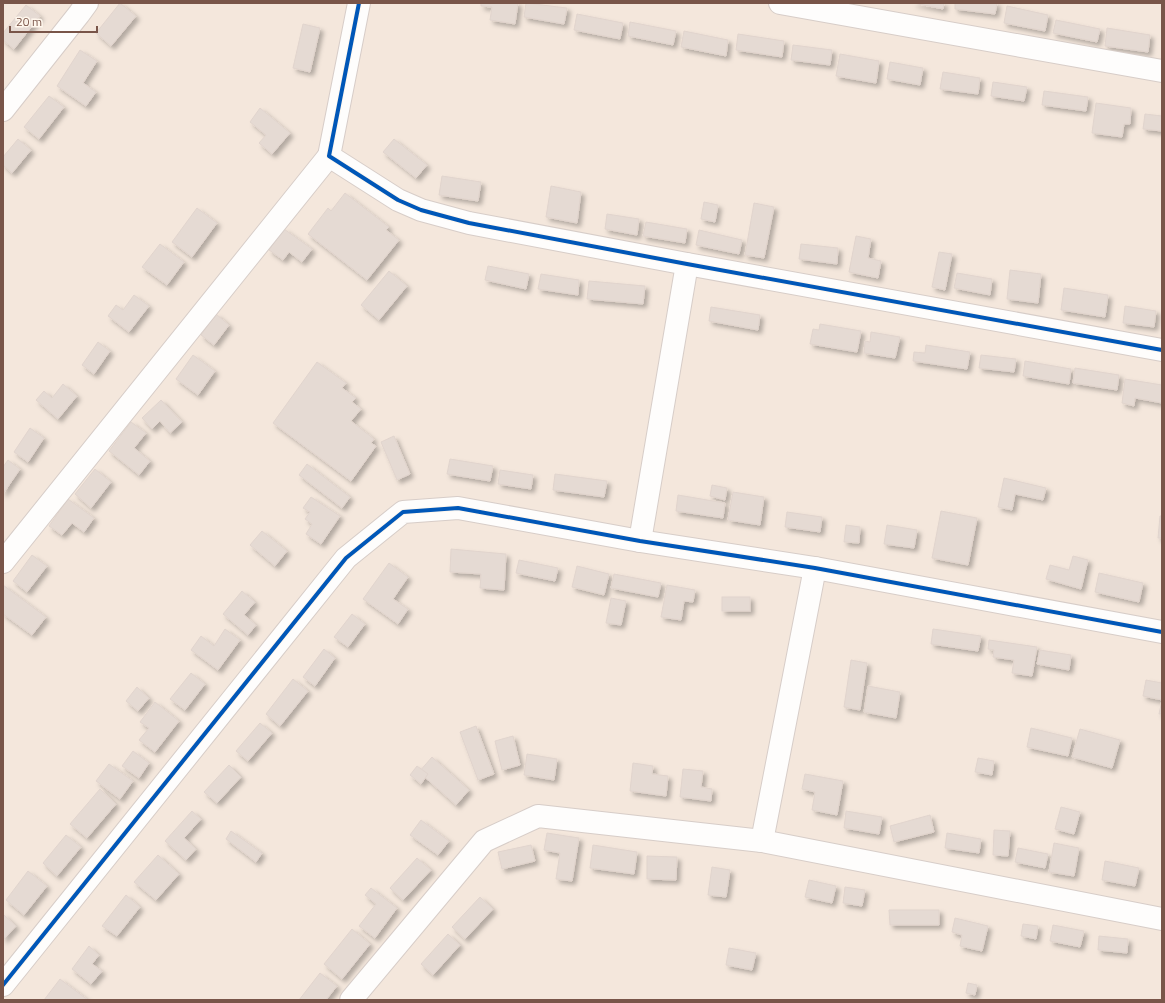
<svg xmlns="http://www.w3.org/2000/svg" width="1165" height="1003" font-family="'Titillium Web',sans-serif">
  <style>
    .residential { fill: #f4e7dc }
    .building { fill: #e5dad3; stroke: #e1d4cd; filter: url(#shadow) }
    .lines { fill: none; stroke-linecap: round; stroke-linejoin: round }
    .minor-casing { stroke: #d7cdc8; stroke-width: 24 }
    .minor { stroke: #fefdfc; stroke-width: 22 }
    .cycleway-casing { stroke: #fff7ed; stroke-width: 6 }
    .cycleway { stroke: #0057b8; stroke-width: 4 }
  </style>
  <defs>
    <filter id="shadow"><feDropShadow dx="3.5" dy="3.5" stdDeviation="2" flood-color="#0004"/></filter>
  </defs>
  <rect width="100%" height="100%" fill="#f8f2ec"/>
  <rect class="residential" x="3" y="3" width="1159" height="997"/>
  <g class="building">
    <path d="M120,3L136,16L111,46L96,33Z"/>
    <path d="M481,3H518L515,24L490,20L492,7L481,6Z"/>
    <path d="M526,3L567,8L564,24L524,17Z"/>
    <path d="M913,3H944L943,9Z"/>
    <path d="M955,3H997L995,14L955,9Z"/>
    <path d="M26,5L40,16L14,49L3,40V33Z"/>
    <path d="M1007,6L1048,15L1045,31L1004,23Z"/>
    <path d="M577,14L623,23L620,39L574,30Z"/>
    <path d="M1056,20L1100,29L1097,42L1053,33Z"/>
    <path d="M630,22L676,31L673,45L628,36Z"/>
    <path d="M303,24L320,28L310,72L293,68Z"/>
    <path d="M1107,28L1150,35L1148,52L1105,46Z"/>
    <path d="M684,31L728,40L726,56L681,47Z"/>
    <path d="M738,34L784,41L782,57L736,50Z"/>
    <path d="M793,45L832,50L830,65L791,60Z"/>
    <path d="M80,50L97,61L83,83L96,92L86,106L57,86Z"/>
    <path d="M840,54L879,61L876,83L836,76Z"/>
    <path d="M890,62L923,68L920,85L887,79Z"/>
    <path d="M943,72L980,78L978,94L940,89Z"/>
    <path d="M993,82L1027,87L1024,101L991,96Z"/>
    <path d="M1044,91L1088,97L1086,111L1042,105Z"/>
    <path d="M49,96L64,107L39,139L24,127Z"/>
    <path d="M1096,103L1131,108L1130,124H1124L1122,137L1092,133Z"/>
    <path d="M260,108L290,133L272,154L259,143L266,135L250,122Z"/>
    <path d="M1145,114L1162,116V131L1143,129Z"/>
    <path d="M18,139L31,150L12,173L3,165V157Z"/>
    <path d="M394,139L427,165L416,178L383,152Z"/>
    <path d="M442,176L481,182L478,201L439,195Z"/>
    <path d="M551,186L581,192L577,223L546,217Z"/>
    <path d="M345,193L389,227L386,230L399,240L367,280L308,234L328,208L331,211Z"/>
    <path d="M704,202L718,205L715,222L701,219Z"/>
    <path d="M754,203L774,207L764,258L745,255Z"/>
    <path d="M197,208L217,223L192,257L172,242Z"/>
    <path d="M607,214L639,219L637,235L605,229Z"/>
    <path d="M646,222L687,229L685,243L643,236Z"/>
    <path d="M284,229L312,249L302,262L289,252L283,260L269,250Z"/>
    <path d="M699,230L742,240L739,254L696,245Z"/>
    <path d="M856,236L871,239L868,258L881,261L878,278L849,272Z"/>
    <path d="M160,244L184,262L167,285L142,267Z"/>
    <path d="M801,244L838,248L837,264L799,259Z"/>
    <path d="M939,252L952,254L945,290L932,287Z"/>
    <path d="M488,266L529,274L526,289L485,280Z"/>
    <path d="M1010,270L1041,274L1038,303L1007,299Z"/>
    <path d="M389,271L407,286L379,320L361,305Z"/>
    <path d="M957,273L992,279L990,295L954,288Z"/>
    <path d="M541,274L579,280L578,295L538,289Z"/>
    <path d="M589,281L645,286L643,304L587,299Z"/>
    <path d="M1064,288L1108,295L1105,317L1061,310Z"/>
    <path d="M134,295L149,306L129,332L108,316L116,305L123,310Z"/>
    <path d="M1125,306L1156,311L1154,327L1123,323Z"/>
    <path d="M711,307L760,315L758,330L709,321Z"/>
    <path d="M216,314L229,325L214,345L201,335Z"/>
    <path d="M820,324L861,331L857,352L810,344L813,329L819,330Z"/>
    <path d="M871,332L900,337L895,358L864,353L865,341L870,342Z"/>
    <path d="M98,342L110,351L94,374L82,365Z"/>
    <path d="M926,345L970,352L967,369L913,361L914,352L925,353Z"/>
    <path d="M193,355L215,371L198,395L176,379Z"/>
    <path d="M981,355L1016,359L1014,372L979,368Z"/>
    <path d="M1025,361L1071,369L1069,384L1023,376Z"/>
    <path d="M317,362L346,383L342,388L356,398L352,402L361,409L351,421L374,439L371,443L376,446L351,481L273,423Z"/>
    <path d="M1075,368L1119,375L1117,390L1073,383Z"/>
    <path d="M1125,379L1162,385V403L1135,398L1134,406L1122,403Z"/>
    <path d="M63,384L77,396L58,419L36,400L44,391L52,398Z"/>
    <path d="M161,400L182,422L170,433L160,421L152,429L142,418Z"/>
    <path d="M131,422L146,433L134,448L150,461L139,475L109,451Z"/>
    <path d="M30,428L44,438L28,462L14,452Z"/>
    <path d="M394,436L410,474L397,480L381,442Z"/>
    <path d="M450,459L493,466L490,481L447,474Z"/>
    <path d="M8,460L20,469L3,494V467Z"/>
    <path d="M307,464L350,497L342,508L299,475Z"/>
    <path d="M95,469L111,482L91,508L75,494Z"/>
    <path d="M500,470L533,475L531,489L498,484Z"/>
    <path d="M555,474L607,481L604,497L553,490Z"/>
    <path d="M1004,478L1046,488L1043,500L1015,494L1012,510L998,507Z"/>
    <path d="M712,485L727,488L725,500L710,496Z"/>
    <path d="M733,492L764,497L760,525L728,520Z"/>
    <path d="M678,495L725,503L723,518L676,511Z"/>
    <path d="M311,497L340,516L321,544L306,534L312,524L305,519L310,512L303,508Z"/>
    <path d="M68,499L94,518L84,532L72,523L62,535L49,526Z"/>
    <path d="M941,511L977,518L968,565L932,558Z"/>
    <path d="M787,512L822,517L820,532L785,527Z"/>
    <path d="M1160,516H1162V538H1158Z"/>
    <path d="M846,525L860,527L859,543L844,542Z"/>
    <path d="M887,525L917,530L914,548L884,544Z"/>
    <path d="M262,531L287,551L275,566L250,545Z"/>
    <path d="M451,549L506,554L504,590L480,588L481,574L450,572Z"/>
    <path d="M32,555L47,566L27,592L13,581Z"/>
    <path d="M1073,556L1088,560L1081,589L1046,579L1050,565L1069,570Z"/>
    <path d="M519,560L558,568L555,581L516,573Z"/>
    <path d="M389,563L408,577L393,599L408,609L398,624L363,599Z"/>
    <path d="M577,566L609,574L604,595L572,587Z"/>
    <path d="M1099,573L1143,583L1139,602L1095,592Z"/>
    <path d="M614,574L661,583L658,597L611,588Z"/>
    <path d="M3,585L46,617L32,635L3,614Z"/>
    <path d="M667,585L695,590L693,602L684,601L681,620L661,617Z"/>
    <path d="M242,591L255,602L244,615L256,625L248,635L223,614Z"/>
    <rect x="722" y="597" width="28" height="14"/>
    <path d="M611,598L626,601L621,625L606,623Z"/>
    <path d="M352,614L365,624L348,647L334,637Z"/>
    <path d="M225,629L240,640L218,670L191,650L201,636L214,646Z"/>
    <path d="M933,629L981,636L978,651L931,644Z"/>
    <path d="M989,640L1037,647L1032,676L1012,673L1014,660L993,657L994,650L988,649Z"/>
    <path d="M324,649L335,658L315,686L303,677Z"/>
    <path d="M1040,650L1071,655L1069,670L1037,664Z"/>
    <path d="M851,660L867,663L860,710L844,707Z"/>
    <path d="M191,673L205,684L185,710L170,699Z"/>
    <path d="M293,679L308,691L280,726L266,714Z"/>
    <path d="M1146,680L1162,683V714H1159L1162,700L1143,696Z"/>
    <path d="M868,686L900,692L896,718L864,712Z"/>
    <path d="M137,687L149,698L138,711L126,701Z"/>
    <path d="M155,702L179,721L155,752L139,740L149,728L140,722Z"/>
    <path d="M260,723L272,733L248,761L236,751Z"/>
    <path d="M476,726L494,774L478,780L460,732Z"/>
    <path d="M1031,728L1072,738L1068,756L1027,747Z"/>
    <path d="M1080,729L1120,740L1112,768L1072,757Z"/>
    <path d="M513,736L520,765L502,770L495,741Z"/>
    <path d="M133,751L149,763L139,778L122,766Z"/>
    <path d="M527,754L557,759L554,780L524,775Z"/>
    <path d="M432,757L469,790L456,805L419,772Z"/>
    <path d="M978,758L994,761L992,775L975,772Z"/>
    <path d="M633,763L653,766L652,774L668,776L666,796L630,791Z"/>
    <path d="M109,764L133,781L120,799L96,781Z"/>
    <path d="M229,765L241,777L217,803L204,792Z"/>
    <path d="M417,766L428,774L421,784L410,775Z"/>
    <path d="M683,769L703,771L701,787L712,789L711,801L680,797Z"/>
    <path d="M805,774L843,781L837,815L812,810L815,792L802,789Z"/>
    <path d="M100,789L116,804L87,838L70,824Z"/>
    <path d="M1061,807L1080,812L1074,834L1055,829Z"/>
    <path d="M192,811L201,819L184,838L196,849L186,860L165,841Z"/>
    <path d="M846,811L882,817L879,834L844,828Z"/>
    <path d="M930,815L934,832L894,842L890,826Z"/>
    <path d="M421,820L449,841L438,855L410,835Z"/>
    <path d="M994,830L1010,831L1008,856L993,855Z"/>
    <path d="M231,831L262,853L256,862L226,839Z"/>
    <path d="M547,833L579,838L572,881L556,879L560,853L544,850Z"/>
    <path d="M947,833L981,839L979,853L945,848Z"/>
    <path d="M66,835L81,847L57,876L43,863Z"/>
    <path d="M1054,843L1079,848L1074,876L1049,872Z"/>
    <path d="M531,845L535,861L502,869L498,852Z"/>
    <path d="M593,845L637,852L634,874L590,868Z"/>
    <path d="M1018,848L1048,854L1045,868L1015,862Z"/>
    <path d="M158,855L179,874L156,900L134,882Z"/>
    <path d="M647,856L677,857L676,880L647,879Z"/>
    <path d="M417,858L431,870L403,900L390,888Z"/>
    <path d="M1105,861L1139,868L1135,886L1102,880Z"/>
    <path d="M712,867L730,870L726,897L708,895Z"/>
    <path d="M28,871L47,886L24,915L6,900Z"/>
    <path d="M809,880L836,886L832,903L805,897Z"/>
    <path d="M845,887L865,890L862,906L843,903Z"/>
    <path d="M371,888L397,908L375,938L359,926L376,904L365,895Z"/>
    <path d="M126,895L140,907L117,936L102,926Z"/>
    <path d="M480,897L493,909L465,939L452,927Z"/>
    <path d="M889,910H939V925H890Z"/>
    <path d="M3,914L16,926L3,940Z"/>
    <path d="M955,918L988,926L982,951L960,946L962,935L952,932Z"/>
    <path d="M1023,924L1038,926L1036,939L1021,936Z"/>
    <path d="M1053,925L1084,931L1080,947L1050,941Z"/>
    <path d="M352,929L370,944L342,979L324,964Z"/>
    <path d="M448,934L460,945L433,975L421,964Z"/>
    <path d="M1099,936L1128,939L1127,953L1098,950Z"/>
    <path d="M89,946L99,955L92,964L102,971L91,984L72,969Z"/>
    <path d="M729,948L756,953L752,970L726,965Z"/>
    <path d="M320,973L337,986L326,1000H299Z"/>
    <path d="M60,979L88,1000H44Z"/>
    <path d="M968,983L977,985L975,995L966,993Z"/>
  </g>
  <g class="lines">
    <defs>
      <g id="minor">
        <path d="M359,3L329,156L398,200L421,210L469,223L687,264L1162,350"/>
        <path d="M780,3L1162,71"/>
        <path d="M3,110L79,14L87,3"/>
        <path d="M640,541L687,264"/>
        <path d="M3,562L329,156"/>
        <path d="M762,841L815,568"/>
        <path d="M3,985L346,558L403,512L458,508L640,541L815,568L1162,632"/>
        <path d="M351,1000L484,841L538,816L762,841L1162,919"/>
      </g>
    </defs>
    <use href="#minor" class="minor-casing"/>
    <use href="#minor" class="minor"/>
    <defs>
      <g id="cycleway">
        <path d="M359,3L329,156L398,200L421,210L469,223L687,264L1162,350"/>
        <path d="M3,985L346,558L403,512L458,508L640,541L815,568L1162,632"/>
      </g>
    </defs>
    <use href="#cycleway" class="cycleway-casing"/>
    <use href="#cycleway" class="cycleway"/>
  </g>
  <rect width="1165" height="1003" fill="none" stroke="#795549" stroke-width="8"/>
  <path d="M10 26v6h87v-6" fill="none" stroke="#795549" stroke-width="2"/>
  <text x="16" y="26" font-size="12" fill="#795549" stroke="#fff7ed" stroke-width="3" paint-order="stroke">20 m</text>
</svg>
